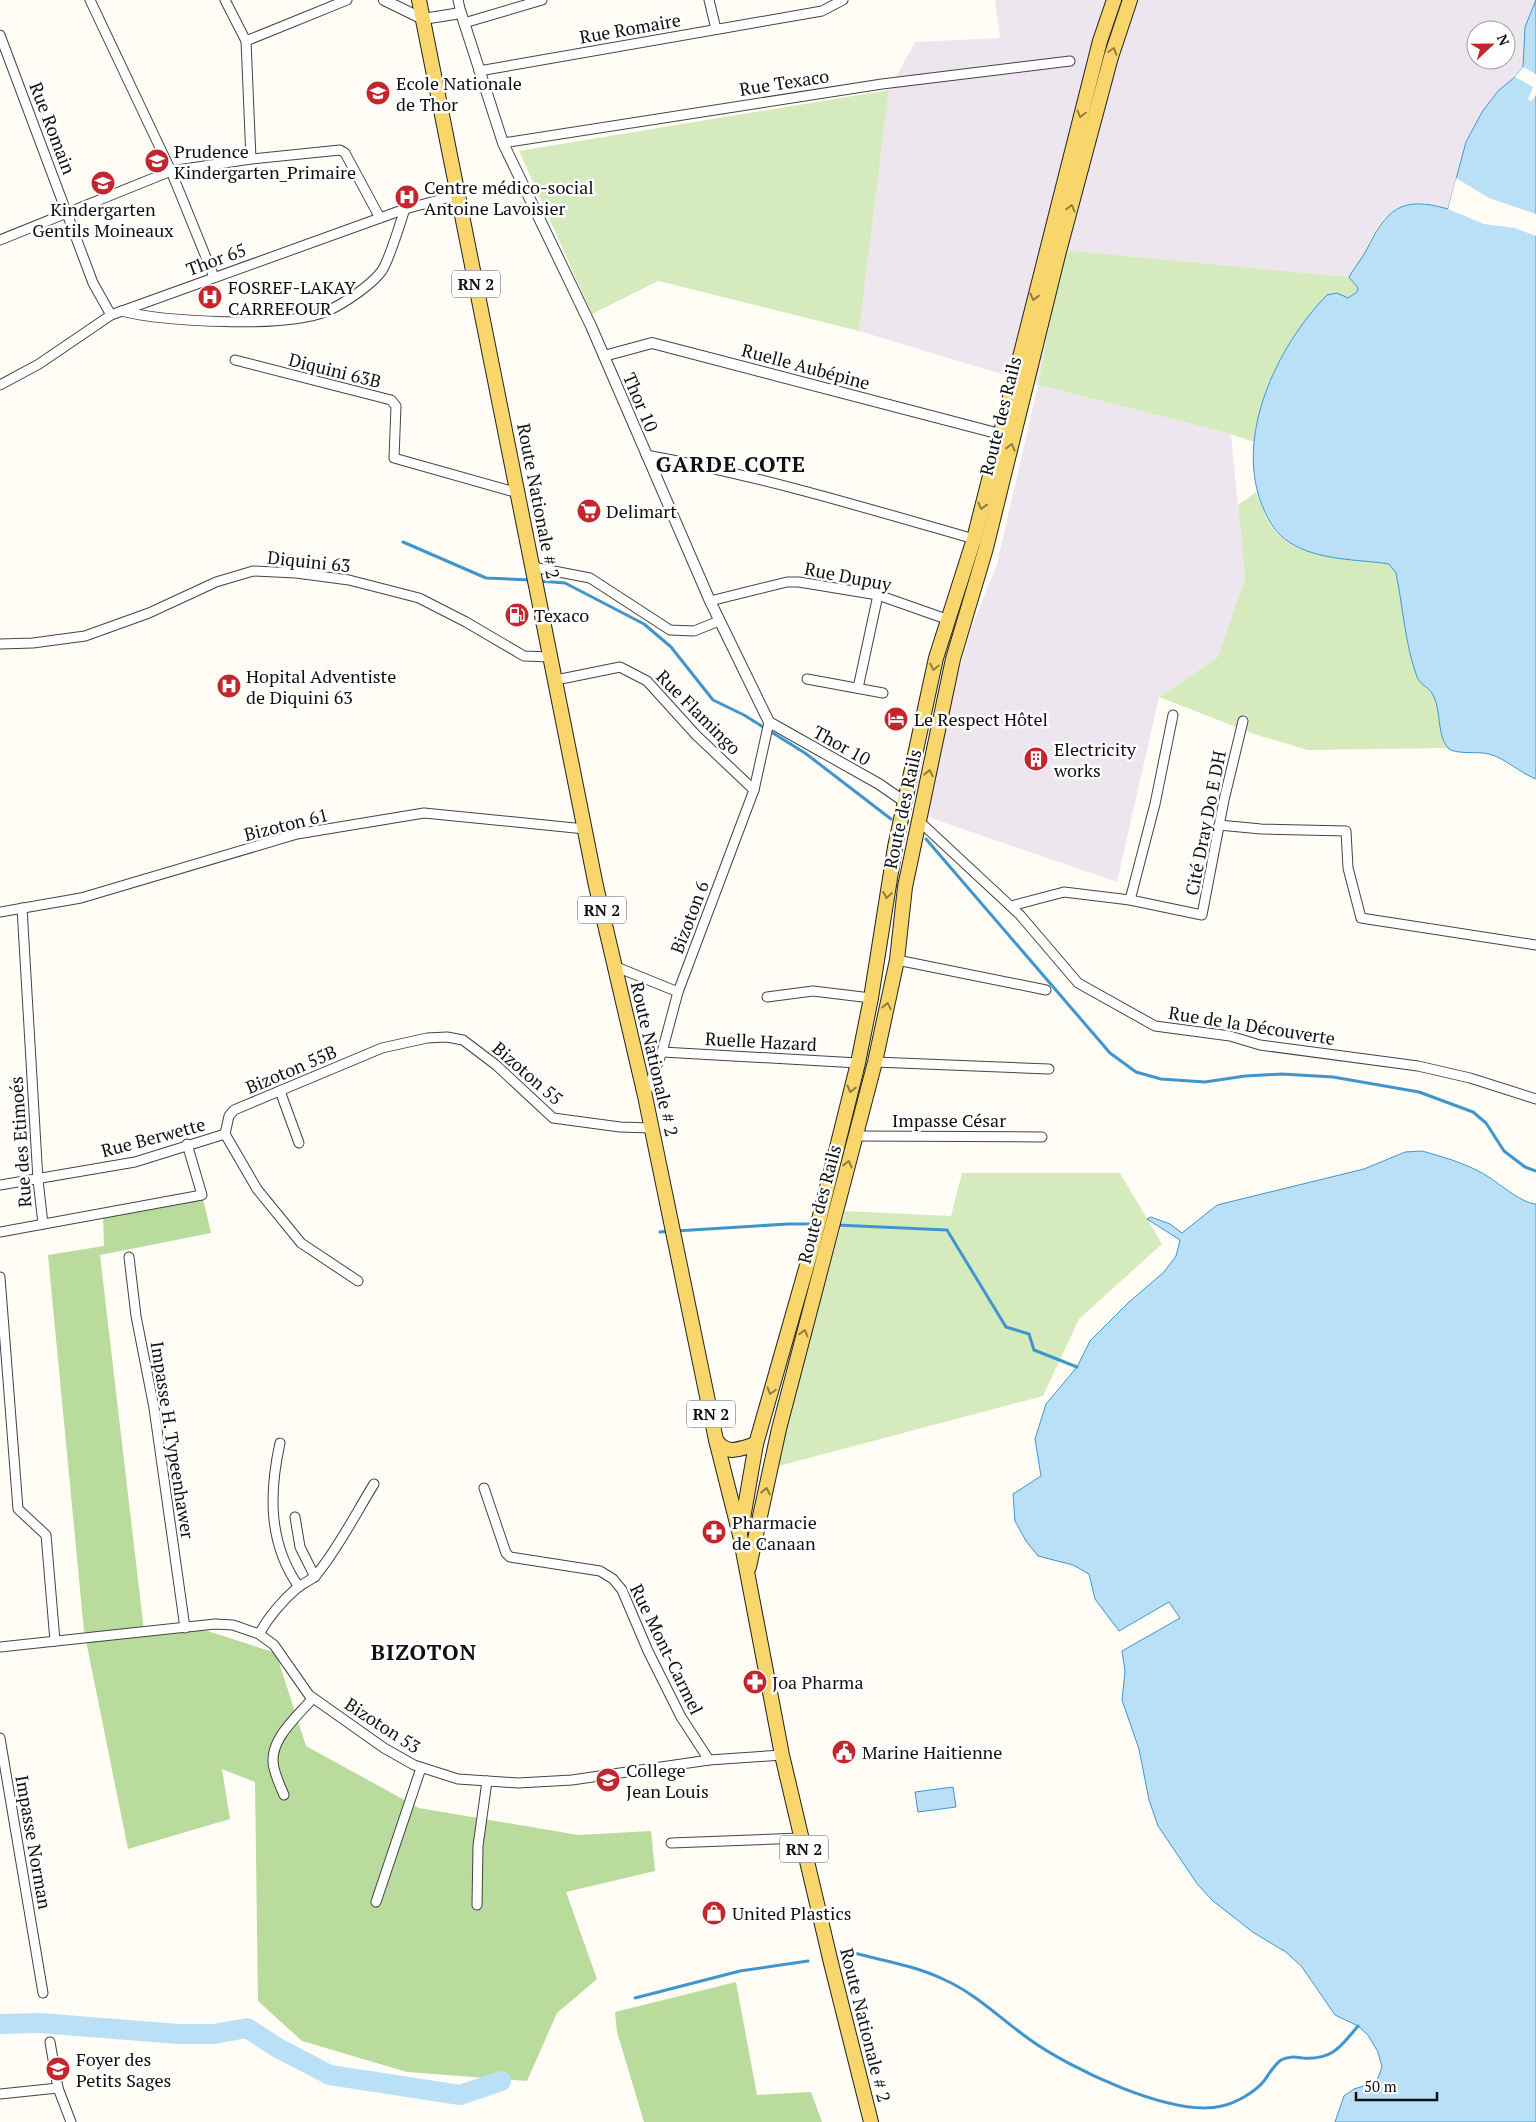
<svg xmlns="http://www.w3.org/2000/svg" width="1536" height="2122" font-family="'PT Serif',serif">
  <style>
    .industrial { fill: #eee6ef; fill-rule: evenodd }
    .green { fill: #d5ebbd }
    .forest { fill: #b9dc9c }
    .water { fill: #b9e0f7; stroke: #3f96cf }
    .pier { fill: #fffdf5 }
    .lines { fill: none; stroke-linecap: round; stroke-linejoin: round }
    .stream { stroke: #3f96cf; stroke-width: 3 }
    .river { stroke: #b9e0f7; stroke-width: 20 }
    .minor-casing { stroke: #444; stroke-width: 11 }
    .tertiary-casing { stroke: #444; stroke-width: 12 }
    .primary-casing { stroke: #222; stroke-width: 16 }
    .minor { stroke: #fff; stroke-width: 9 }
    .tertiary { stroke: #fff; stroke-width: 10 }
    .primary { stroke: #f9d66b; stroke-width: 14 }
    .oneway { stroke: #917d42 }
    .labels { text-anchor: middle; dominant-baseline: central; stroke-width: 5; stroke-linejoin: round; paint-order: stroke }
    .shield { fill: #fff; stroke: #585858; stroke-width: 1 }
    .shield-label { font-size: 16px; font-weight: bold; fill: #111 }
    .street-label { font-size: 18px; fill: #111; stroke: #fff }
    .poi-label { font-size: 18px; fill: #111; stroke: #fff; text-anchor: start }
    .district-label { font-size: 22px; font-weight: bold; letter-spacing: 1px; fill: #111; stroke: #fff }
  </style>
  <rect width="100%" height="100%" fill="#fffdf5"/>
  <path class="industrial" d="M995,0H1536L1523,56V67L1515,77L1498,91L1482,112L1466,142L1448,209L1423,203L1396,209L1383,219L1371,237L1365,253L1349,277L1063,250L1038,385L1231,434L1245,578L1218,657L1159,697L1117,882L919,814L970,632L997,564L1038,385L859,331L889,90L915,42L1000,38ZM1476,30H1506V60H1476Z"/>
  <g class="green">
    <path d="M889,90L859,331L658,281L592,314L519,151Z"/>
    <path d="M1063,250L1349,277L1358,288L1357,292L1348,298L1337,293L1274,371L1265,392L1254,442L1231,434L1038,385Z"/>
    <path d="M1256,492C1261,503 1265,518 1272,528C1296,560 1354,558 1389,564L1396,573L1414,668L1418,680L1427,686L1434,696L1444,739L1448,748L1308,750L1257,735L1159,697L1218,657L1245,578L1238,505Z"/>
    <path d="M962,1173H1120L1162,1244L1079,1319L1043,1396L775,1467L845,1211L951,1216Z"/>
  </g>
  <g class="forest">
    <path d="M203,1198L211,1233L100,1255L144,1631L192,1626L276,1653L306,1746L419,1808L578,1835L651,1831L655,1871L566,1892L597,1979L557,2013L527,2081L407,2072L302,2041L258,2001L255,1782L222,1769L230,1819L128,1849L84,1631L48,1255L104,1246L103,1215Z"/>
    <path d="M736,1982L757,2095L811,2092L822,2122H644L617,2032L615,2012Z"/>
  </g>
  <g class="water">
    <path d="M1536,0V779C1520,773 1505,758 1489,754C1479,751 1454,755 1448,748C1437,735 1441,712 1434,697C1431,688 1420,685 1417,677C1405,644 1403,607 1396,573L1389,564C1357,559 1318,561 1289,542C1276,534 1270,523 1264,510C1232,439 1277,346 1327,295L1337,293L1348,298L1357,292L1358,288L1349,277C1354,268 1361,260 1366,251C1386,210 1400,195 1448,209L1466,142L1482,112L1498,91L1515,77L1523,67L1525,27Z"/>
    <path d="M1422,1151C1443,1157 1462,1162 1482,1173C1497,1181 1520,1203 1536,1204V2122H1335L1344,2096L1354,2089L1373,2083L1378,2078L1382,2067L1378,2052L1368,2035L1358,2026L1335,2015L1302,1967L1286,1952L1254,1933L1213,1901L1198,1885L1158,1826L1149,1800L1139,1749L1122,1700L1125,1671L1122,1651L1180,1618L1169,1602L1119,1631L1095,1599L1089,1574L1073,1565L1038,1556L1026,1541L1015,1521L1013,1494L1041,1476L1035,1439L1046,1404L1077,1367L1090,1341L1129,1302L1164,1272L1176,1256L1180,1240L1147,1219L1151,1217L1170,1224L1182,1233L1217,1205L1364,1169L1405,1152Z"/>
    <path d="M953,1787L956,1807L918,1812L915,1792Z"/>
  </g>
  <g class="pier">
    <path d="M1523,67L1536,74V95L1531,102L1528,99L1533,87L1515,77Z"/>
    <path d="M1456,178L1489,198L1536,214V236L1515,228L1484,224L1448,209Z"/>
  </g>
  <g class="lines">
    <g class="stream">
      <path d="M403,542L486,578L530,580"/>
      <path d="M539,581L565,583L644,624L671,647L713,700L744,715L805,753L891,819"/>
      <path d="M926,839L1110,1053L1136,1072L1161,1079L1205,1082L1245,1076L1282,1074L1333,1077L1419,1092L1473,1112L1486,1123L1504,1151L1525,1167L1536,1171"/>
      <path d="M836,1225L947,1230L1006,1327L1029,1334L1034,1350L1077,1367"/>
      <path d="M676,1231L788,1224H814"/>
      <path d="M660,1232L670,1231"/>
      <path d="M854,1953C885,1961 916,1966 945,1980C976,1994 1001,2019 1029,2039C1069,2068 1172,2118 1222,2106C1236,2103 1255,2092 1264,2081C1269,2074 1274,2065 1281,2060C1288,2056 1295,2057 1303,2058C1333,2060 1341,2046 1358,2026"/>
      <path d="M635,1998L740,1971L808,1961"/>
    </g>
    <path class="river" d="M0,2024L40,2023L178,2034H214L247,2028L278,2048L330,2075L460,2095L501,2081"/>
    <defs>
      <g id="minor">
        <path d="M90,0L171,171L214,277"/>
        <path d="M225,0L246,41L251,159"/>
        <path d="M458,0L461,13"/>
        <path d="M709,0L716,29"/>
        <path d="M464,23L542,0"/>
        <path d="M0,35L93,283L111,315"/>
        <path d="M246,41L347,0"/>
        <path d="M479,71L822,11L843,0"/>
        <path d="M503,143L882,84L1070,61"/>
        <path d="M0,240L171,171L251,159L340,150L345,153L380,218"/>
        <path d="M121,311C167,322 282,328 325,312C342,305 370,286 381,272C389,262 400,223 405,209"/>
        <path d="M235,360L391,400L396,406L394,458L518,493"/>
        <path d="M0,385L39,364L111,315L405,209L458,195"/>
        <path d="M646,455C757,475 866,508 974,539"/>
        <path d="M533,567L590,578L670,630L694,631L719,621"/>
        <path d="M710,601L787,582H799L878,595L949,620"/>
        <path d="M0,644L33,643L85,636L149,613L216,582L253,571L296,573L349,580L419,598L466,622L524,656L550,657"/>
        <path d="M807,679L883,693"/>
        <path d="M556,680L620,667L647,681L696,735L754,790"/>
        <path d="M858,688L878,595"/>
        <path d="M919,821L1020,915L1078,983L1155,1026L1230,1036L1260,1045L1418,1066L1470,1078L1536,1099"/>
        <path d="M1219,825L1261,829L1346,831L1348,868L1361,918L1536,945"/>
        <path d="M1130,900L1155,804L1173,715"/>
        <path d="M1011,906L1064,892L1130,900L1202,915L1224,800L1243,721"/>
        <path d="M22,908L38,1180L43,1224"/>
        <path d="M0,912L81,898L297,834L424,813L585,829"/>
        <path d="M897,960L1046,990"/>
        <path d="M614,966L678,992"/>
        <path d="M767,997L813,991L871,998"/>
        <path d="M662,1052L858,1063"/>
        <path d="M875,1062L1049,1069"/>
        <path d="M280,1091L299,1143"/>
        <path d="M646,1093L662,1052L678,992L754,790L769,722"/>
        <path d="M856,1136L1042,1137"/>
        <path d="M0,1185L135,1162L225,1134"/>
        <path d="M0,1232L202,1195L187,1144"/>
        <path d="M129,1257L136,1316L154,1408L185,1628"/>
        <path d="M0,1277L18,1509L46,1535L55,1641"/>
        <path d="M358,1281L301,1243L257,1189L225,1134L229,1116L234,1110L382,1048L427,1038L447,1037L463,1040L496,1065L553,1118L620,1127L651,1128"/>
        <path d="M280,1443C269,1493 268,1543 299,1587"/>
        <path d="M484,1488L506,1553L510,1557L600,1571L613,1579L622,1590L648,1651L681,1717L709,1760"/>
        <path d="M295,1517L300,1547L315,1577"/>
        <path d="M259,1634C269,1616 282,1601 298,1587C304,1583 312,1580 317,1574C339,1547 356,1513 374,1484"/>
        <path d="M0,1647L215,1624L233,1625L259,1634L274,1645L309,1695L384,1748L414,1765L458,1779L518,1783L572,1780L709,1760L782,1755"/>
        <path d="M0,1738L43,1993"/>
        <path d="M284,1795C280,1786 276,1777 274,1768C267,1741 297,1717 313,1698"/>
        <path d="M671,1843L802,1838"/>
        <path d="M376,1902L421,1768"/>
        <path d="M477,1905L478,1846L487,1781"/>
        <path d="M50,2042L58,2088"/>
        <path d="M0,2094L58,2088L71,2122"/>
      </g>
      <g id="tertiary">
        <path d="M384,0L423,19L461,13L503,143L591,326L710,601L769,722L879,784L905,802"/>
        <path d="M604,356L652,343L1000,434"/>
      </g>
      <g id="primary">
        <path d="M419,0L596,886L645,1096L716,1440L740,1535L782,1755L831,1963L871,2122"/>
        <path d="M716,1440C726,1456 740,1449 756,1444"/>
        <path d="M741,1530L756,1444L813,1244L858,1063L871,998L895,847L936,658L974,539L1100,41L1114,0"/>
        <path d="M749,1567L779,1429L875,1062L897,960L905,887L953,659L986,548L1058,255L1111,57L1130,0"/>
      </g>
    </defs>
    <use href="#minor" class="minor-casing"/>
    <use href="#tertiary" class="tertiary-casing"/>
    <use href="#primary" class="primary-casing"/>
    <use href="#minor" class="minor"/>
    <use href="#tertiary" class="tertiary"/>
    <use href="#primary" class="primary"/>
  </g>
  <defs><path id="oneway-chevron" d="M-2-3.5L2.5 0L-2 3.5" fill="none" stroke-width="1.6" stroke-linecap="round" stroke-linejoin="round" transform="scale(1.25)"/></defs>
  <g class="oneway">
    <use href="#oneway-chevron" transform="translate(1113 51) rotate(-72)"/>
    <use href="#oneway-chevron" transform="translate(1081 114) rotate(105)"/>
    <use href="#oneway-chevron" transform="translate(1071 208) rotate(-75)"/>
    <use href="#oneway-chevron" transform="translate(1034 297) rotate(104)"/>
    <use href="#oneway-chevron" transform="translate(1011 447) rotate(-76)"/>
    <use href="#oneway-chevron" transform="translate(982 506) rotate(104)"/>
    <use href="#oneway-chevron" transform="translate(934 667) rotate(102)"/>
    <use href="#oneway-chevron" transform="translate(929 773) rotate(-78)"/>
    <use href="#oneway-chevron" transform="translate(887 895) rotate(99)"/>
    <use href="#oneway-chevron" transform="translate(887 1006) rotate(-78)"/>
    <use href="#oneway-chevron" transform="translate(851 1089) rotate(104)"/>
    <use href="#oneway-chevron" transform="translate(848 1164) rotate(-76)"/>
    <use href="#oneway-chevron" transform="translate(804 1333) rotate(-75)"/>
    <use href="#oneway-chevron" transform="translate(771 1391) rotate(106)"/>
    <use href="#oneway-chevron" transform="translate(766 1491) rotate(-78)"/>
  </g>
  <defs>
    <symbol id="school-disc" viewBox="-11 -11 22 22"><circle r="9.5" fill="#c4262e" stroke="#fff"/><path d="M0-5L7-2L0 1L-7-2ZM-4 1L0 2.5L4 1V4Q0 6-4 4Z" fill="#fff"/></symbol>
    <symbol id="hospital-disc" viewBox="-11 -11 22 22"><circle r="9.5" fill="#c4262e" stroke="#fff"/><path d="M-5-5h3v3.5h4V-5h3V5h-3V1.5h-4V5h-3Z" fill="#fff"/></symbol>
    <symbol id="supermarket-disc" viewBox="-11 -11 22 22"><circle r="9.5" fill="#c4262e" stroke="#fff"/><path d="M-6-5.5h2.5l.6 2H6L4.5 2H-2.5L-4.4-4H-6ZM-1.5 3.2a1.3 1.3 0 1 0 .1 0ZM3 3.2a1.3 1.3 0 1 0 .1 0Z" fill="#fff"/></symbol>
    <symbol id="fuel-disc" viewBox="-11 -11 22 22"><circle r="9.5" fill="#c4262e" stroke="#fff"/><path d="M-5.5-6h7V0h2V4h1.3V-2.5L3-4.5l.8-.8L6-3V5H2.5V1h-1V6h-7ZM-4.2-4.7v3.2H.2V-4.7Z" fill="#fff"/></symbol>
    <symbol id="hotel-disc" viewBox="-11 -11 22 22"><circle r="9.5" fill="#c4262e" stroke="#fff"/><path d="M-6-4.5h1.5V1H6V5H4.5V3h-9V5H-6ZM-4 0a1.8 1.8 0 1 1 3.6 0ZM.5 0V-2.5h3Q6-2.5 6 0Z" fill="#fff"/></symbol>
    <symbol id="building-disc" viewBox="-11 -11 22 22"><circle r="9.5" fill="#c4262e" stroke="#fff"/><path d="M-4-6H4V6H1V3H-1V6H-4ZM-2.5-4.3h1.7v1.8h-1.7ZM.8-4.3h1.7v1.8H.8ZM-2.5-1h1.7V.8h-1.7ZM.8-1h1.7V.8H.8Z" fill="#fff"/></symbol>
    <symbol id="pharmacy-disc" viewBox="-11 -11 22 22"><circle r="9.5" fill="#c4262e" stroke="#fff"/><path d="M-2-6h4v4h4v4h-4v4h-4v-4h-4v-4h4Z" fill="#fff"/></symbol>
    <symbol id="civic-disc" viewBox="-11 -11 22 22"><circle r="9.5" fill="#c4262e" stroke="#fff"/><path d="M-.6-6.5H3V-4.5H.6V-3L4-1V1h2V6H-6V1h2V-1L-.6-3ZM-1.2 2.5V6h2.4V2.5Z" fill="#fff"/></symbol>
    <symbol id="shop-disc" viewBox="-11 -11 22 22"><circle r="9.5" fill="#c4262e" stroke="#fff"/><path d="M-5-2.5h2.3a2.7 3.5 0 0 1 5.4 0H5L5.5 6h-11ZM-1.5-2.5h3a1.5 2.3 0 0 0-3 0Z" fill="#fff"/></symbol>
  </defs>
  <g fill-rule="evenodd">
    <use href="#school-disc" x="364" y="79" width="28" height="28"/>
    <use href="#school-disc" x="143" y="147" width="28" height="28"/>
    <use href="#school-disc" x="89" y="169" width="28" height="28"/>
    <use href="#hospital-disc" x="393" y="183" width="28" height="28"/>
    <use href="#hospital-disc" x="196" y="283" width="28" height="28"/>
    <use href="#supermarket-disc" x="575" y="497" width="28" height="28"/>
    <use href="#fuel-disc" x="503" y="601" width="28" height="28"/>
    <use href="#hospital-disc" x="215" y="672" width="28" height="28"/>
    <use href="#hotel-disc" x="882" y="705" width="28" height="28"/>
    <use href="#building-disc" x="1022" y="745" width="28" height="28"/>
    <use href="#pharmacy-disc" x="700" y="1518" width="28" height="28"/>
    <use href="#pharmacy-disc" x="741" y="1668" width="28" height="28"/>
    <use href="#civic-disc" x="830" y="1738" width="28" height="28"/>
    <use href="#school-disc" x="594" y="1766" width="28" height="28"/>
    <use href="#shop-disc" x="700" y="1899" width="28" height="28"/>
    <use href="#school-disc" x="44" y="2055" width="28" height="28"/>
  </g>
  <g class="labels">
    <g class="shield">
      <rect x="452" y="270.5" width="48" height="27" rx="4"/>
      <rect x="578" y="896.5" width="48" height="27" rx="4"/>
      <rect x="687" y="1400.5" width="48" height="27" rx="4"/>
      <rect x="780" y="1835.5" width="48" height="27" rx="4"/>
    </g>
    <g class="shield-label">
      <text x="476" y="284">RN 2</text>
      <text x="602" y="910">RN 2</text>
      <text x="711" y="1414">RN 2</text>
      <text x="804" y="1849">RN 2</text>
    </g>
    <g class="street-label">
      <text transform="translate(630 28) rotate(-10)">Rue Romaire</text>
      <text transform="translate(784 82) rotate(-9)">Rue Texaco</text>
      <text transform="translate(53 128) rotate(69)">Rue Romain</text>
      <text transform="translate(216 259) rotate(-20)">Thor 65</text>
      <text transform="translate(806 366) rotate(15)">Ruelle Aubépine</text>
      <text transform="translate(335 370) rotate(14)">Diquini 63B</text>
      <text transform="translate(641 402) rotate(67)">Thor 10</text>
      <text transform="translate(1000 416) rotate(-76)">Route des Rails</text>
      <text transform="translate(539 501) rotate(79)">Route Nationale # 2</text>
      <text transform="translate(309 561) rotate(6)">Diquini 63</text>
      <text transform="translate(848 576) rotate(11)">Rue Dupuy</text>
      <text transform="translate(699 712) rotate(45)">Rue Flamingo</text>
      <text transform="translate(842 745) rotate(29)">Thor 10</text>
      <text transform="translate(902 809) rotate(-78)">Route des Rails</text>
      <text transform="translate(1205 823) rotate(-79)">Cité Dray Do E DH</text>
      <text transform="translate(286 824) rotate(-14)">Bizoton 61</text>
      <text transform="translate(689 917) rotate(-69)">Bizoton 6</text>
      <text transform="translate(1252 1025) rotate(9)">Rue de la Découverte</text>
      <text transform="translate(761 1041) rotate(3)">Ruelle Hazard</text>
      <text transform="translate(655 1059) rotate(77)">Route Nationale # 2</text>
      <text transform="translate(291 1069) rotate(-23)">Bizoton 55B</text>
      <text transform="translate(528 1073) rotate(41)">Bizoton 55</text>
      <text x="949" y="1120">Impasse César</text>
      <text transform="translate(153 1137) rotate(-15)">Rue Berwette</text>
      <text transform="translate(20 1142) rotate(-94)">Rue des Etimoés</text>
      <text transform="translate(819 1204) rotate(-75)">Route des Rails</text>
      <text transform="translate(173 1440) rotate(81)">Impasse H. Typeenhawer</text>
      <text transform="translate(667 1649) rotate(64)">Rue Mont-Carmel</text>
      <text transform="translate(383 1725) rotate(33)">Bizoton 53</text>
      <text transform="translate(34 1842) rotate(80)">Impasse Norman</text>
      <text transform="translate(866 2025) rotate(76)">Route Nationale # 2</text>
    </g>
    <g class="poi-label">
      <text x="396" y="83">Ecole Nationale<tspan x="396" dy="21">de Thor</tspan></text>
      <text x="174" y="151">Prudence<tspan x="174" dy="21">Kindergarten_Primaire</tspan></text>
      <text x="424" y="187">Centre médico-social<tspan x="424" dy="21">Antoine Lavoisier</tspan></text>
      <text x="103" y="209" text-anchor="middle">Kindergarten<tspan x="103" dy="21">Gentils Moineaux</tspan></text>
      <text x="228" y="287">FOSREF-LAKAY<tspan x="228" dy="21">CARREFOUR</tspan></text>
      <text x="606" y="511">Delimart</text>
      <text x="534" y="615">Texaco</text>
      <text x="246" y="676">Hopital Adventiste<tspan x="246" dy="21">de Diquini 63</tspan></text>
      <text x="914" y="719">Le Respect Hôtel</text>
      <text x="1054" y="749">Electricity<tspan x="1054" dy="21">works</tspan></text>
      <text x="732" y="1522">Pharmacie<tspan x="732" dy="21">de Canaan</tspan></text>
      <text x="772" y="1682">Joa Pharma</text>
      <text x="862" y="1752">Marine Haitienne</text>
      <text x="626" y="1770">College<tspan x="626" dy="21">Jean Louis</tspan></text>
      <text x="732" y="1913">United Plastics</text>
      <text x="76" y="2059">Foyer des<tspan x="76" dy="21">Petits Sages</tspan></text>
    </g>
    <g class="district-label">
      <text x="731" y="463">GARDE COTE</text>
      <text x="424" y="1651">BIZOTON</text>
    </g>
  </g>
  <g transform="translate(1491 45) rotate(68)"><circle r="24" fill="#ffffff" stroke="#a0a0a0"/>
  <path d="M0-4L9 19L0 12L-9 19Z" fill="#c4262e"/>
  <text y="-8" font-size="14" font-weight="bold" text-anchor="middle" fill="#111111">N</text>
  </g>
  <path d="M1356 2092v8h81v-8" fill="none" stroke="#111111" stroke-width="2.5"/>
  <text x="1364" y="2092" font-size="15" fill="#111111" stroke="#ffffff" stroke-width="4" paint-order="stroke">50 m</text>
</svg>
